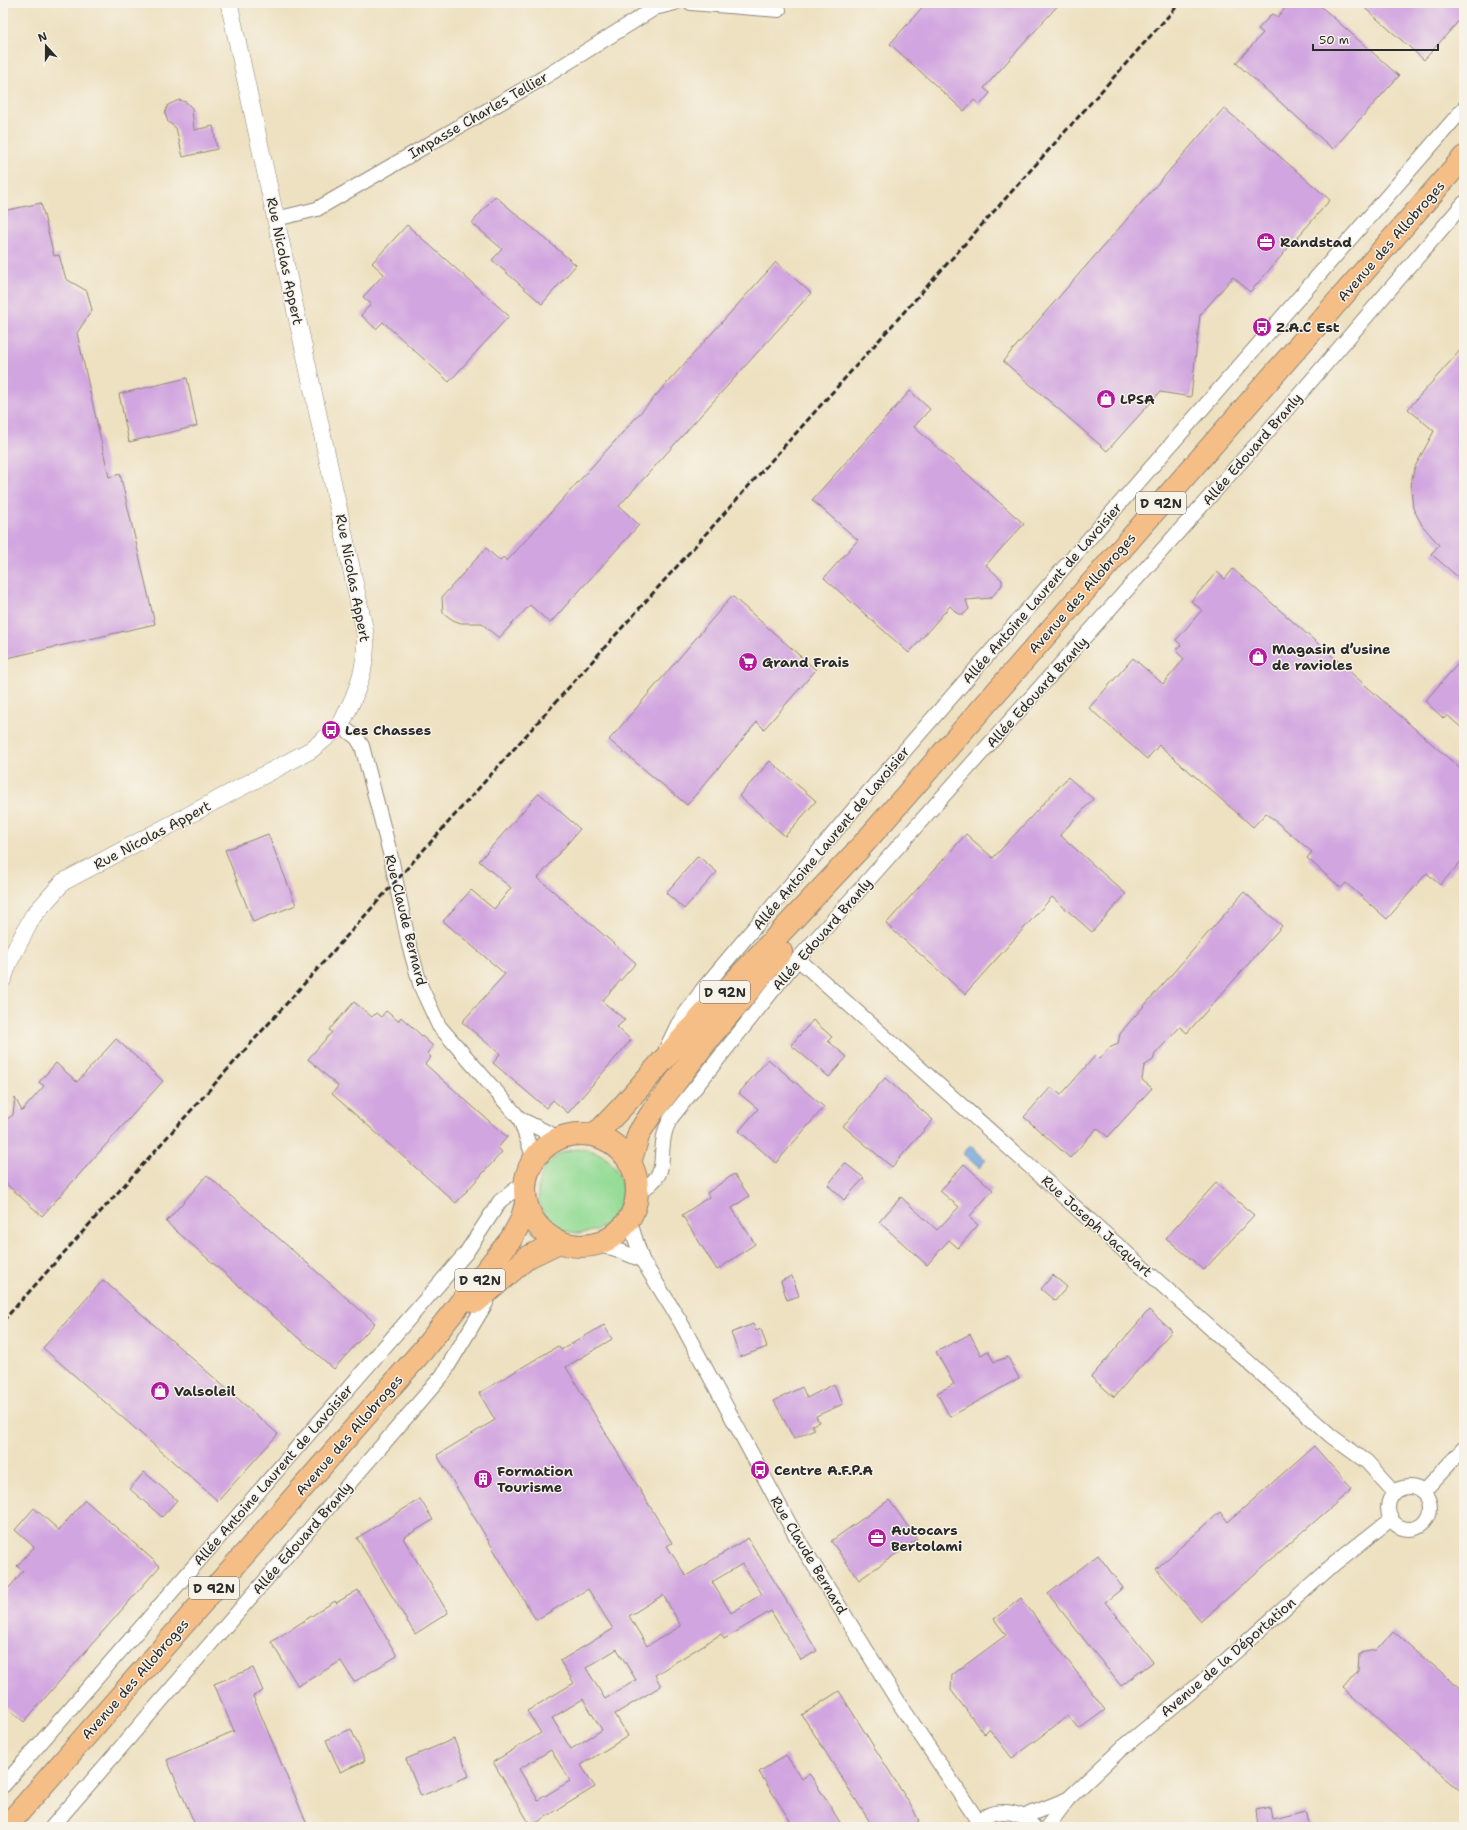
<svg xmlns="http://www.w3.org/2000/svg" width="1467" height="1830" font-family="'Shantell Sans',sans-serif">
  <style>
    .green { fill: #95dc96; stroke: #608460 }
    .water { fill: #6da0d9; stroke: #4c6682 }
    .building { fill: #d1a5e0; fill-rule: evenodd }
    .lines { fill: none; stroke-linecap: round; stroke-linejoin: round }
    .minor-casing { stroke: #8c8676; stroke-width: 16 }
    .tertiary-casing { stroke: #8c8676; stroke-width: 18 }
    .primary-casing { stroke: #8c8676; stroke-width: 24 }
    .minor { stroke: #fff; stroke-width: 14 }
    .tertiary { stroke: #fff; stroke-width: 17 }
    .primary { stroke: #f6be87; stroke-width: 22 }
    .rail { stroke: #2b2b2b; stroke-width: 3; stroke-dasharray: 6 3; stroke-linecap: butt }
    .labels { text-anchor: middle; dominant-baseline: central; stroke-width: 3; stroke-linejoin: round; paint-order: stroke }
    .shield { fill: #f7f3e8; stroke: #686764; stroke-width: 1 }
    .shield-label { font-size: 13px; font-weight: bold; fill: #2b2b2b }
    .street-label { font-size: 14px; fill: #2b2b2b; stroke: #f7f3e8 }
    .poi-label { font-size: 14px; font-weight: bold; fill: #2b2b2b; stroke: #f7f3e8; text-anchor: start }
  </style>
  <rect width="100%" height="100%" fill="#f7f3e8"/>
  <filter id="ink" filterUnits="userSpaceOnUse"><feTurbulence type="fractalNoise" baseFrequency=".025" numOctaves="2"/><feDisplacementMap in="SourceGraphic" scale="8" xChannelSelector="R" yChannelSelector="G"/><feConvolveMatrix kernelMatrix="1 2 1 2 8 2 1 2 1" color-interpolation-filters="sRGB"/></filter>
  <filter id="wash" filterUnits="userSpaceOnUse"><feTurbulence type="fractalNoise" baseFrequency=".012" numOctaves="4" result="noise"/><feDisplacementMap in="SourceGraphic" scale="16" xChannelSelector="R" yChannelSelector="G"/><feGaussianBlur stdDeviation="0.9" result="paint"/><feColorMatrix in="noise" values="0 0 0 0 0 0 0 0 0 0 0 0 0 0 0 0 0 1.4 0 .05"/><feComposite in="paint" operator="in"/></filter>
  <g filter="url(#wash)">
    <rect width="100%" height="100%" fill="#eee1c1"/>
    <circle class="green" cx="580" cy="1191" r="42"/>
    <path class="water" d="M970,1145L986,1160L979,1168L963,1154Z"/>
    <g id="blocks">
      <g class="building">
        <path d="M926,3H1060L984,88L990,93L980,105L974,100L964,111L890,44Z"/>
        <path d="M1290,3H1317L1399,76L1333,149L1236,63L1263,33L1258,29L1272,14L1277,17Z"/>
        <path d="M1359,3H1464V15L1424,60Z"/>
        <path d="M179,100L186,102L192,108L194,130L213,126L217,149L183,157L176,128L168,122L165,113L168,105Z"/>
        <path d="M1224,108L1330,200L1250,292L1233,277L1200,315L1191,397L1160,392L1107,451L1003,361Z"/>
        <path d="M495,196L576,265L542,304L492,260L502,249L472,223Z"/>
        <path d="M41,203L54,256L59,255L66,279L87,291L92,310L77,333L109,477L120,474L155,624L3,659V211Z"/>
        <path d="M407,225L509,316L449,382L383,322L376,329L361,315L371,304L363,297L384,274L372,263Z"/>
        <path d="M776,262L811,293L619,506L639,525L550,623L530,605L499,638L481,623H461L453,620L443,613L442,597L486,548L500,561L503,557L507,561Z"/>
        <path d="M1464,346V582L1431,554L1439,545L1422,525L1413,508L1411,489L1412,478L1415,467L1434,431L1408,409Z"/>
        <path d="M187,378L197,426L129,442L119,394Z"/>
        <path d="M910,391L930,409L914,427L1024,524L986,565L1002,580V585L991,598L966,600L969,609L964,614H958L950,606L909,653L824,578L858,540L812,500Z"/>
        <path d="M1233,569L1464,772V858L1440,885L1427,873L1387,919L1346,883L1341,888L1307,858L1312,852L1266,813L1253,827L1159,745L1147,759L1089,708L1133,658L1163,684L1184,659L1176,651L1181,645L1176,640L1202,610L1191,601L1217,572L1225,579Z"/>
        <path d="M732,596L816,670L764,729L757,722L687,805L609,740Z"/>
        <path d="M1464,657V730L1447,715L1444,719L1425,701Z"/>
        <path d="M770,761L816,801L785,836L739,796Z"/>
        <path d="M1068,777L1093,799L1060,835L1126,894L1092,932L1052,897L965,994L886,924L966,834L993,858Z"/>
        <path d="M539,793L580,829L538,878L636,963L602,1001L625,1020L617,1027L631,1040L568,1113L553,1100L546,1108L493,1063L500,1054L462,1022L505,974L443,921L471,890L494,909L511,888L479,861Z"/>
        <path d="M268,834L296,905L253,922L225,850Z"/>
        <path d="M698,856L717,872L684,909L666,893Z"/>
        <path d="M1244,892L1282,926L1187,1033L1180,1027L1155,1054L1153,1060L1144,1066L1142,1080L1152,1088L1108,1137L1097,1128L1070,1158L1024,1117L1051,1087L1061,1095L1096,1055L1100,1059L1109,1048L1118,1044L1120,1034L1128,1024Z"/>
        <path d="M354,1002L372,1017L376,1013L381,1017L386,1011L398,1021L401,1017L433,1046L427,1053L431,1057L425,1064L507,1137L498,1148L502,1152L456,1203L332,1094L338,1086L308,1059L332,1032L329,1030Z"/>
        <path d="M813,1020L832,1037L828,1041L847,1057L829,1077L791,1045Z"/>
        <path d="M116,1039L163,1081L42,1216L3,1181V1122L13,1115L15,1098L22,1111L44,1086L39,1082L56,1063L77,1082Z"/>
        <path d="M768,1059L824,1107L776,1163L739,1131L758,1109L739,1093Z"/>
        <path d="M885,1078L933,1120L892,1167L843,1126Z"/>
        <path d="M845,1163L864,1178L844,1200L828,1185Z"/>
        <path d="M964,1164L993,1190L969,1217L978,1225L958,1248L949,1240L927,1265L879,1222L901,1197L937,1230L959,1207L940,1191Z"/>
        <path d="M734,1174L749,1196L732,1208L755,1244L717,1270L682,1215L709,1197L707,1193Z"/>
        <path d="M207,1175L375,1323L334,1369L166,1222Z"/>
        <path d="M1216,1183L1254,1215L1204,1270L1166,1238Z"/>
        <path d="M1053,1275L1067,1287L1055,1301L1041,1289Z"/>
        <path d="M792,1276L799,1296L787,1300L781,1281Z"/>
        <path d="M103,1280L278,1434L218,1501L43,1348Z"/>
        <path d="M1149,1310L1172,1331L1114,1397L1091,1377Z"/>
        <path d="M753,1324L756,1331L761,1329L767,1347L740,1357L731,1333Z"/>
        <path d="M604,1325L612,1339L566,1367L672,1543L667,1546L686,1576L748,1538L817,1651L801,1660L771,1611L724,1639L721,1634L655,1675L661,1686L615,1714L628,1736L581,1765L595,1787L531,1826L493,1762L541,1733L527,1711L574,1683L560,1661L613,1629L588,1589L536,1620L437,1455L495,1420L479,1393L558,1346L561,1350ZM742,1564L762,1594L731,1613L712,1582ZM663,1595L681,1626L647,1646L629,1616ZM617,1649L636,1680L605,1699L586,1668ZM583,1699L602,1730L571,1749L552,1718ZM551,1750L570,1781L538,1800L519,1769Z"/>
        <path d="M970,1334L981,1355L988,1351L994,1362L1008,1357L1019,1378L950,1417L937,1393L954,1384L936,1352Z"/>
        <path d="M834,1384L843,1404L816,1416L819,1422L812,1425L814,1429L794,1439L774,1401L802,1387L807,1398Z"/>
        <path d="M1314,1446L1352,1489L1201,1621L1156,1569L1220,1512L1228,1522Z"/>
        <path d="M144,1472L177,1500L162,1517L130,1489Z"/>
        <path d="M420,1499L433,1520L403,1538L448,1613L415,1634L357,1538Z"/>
        <path d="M85,1500L160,1566L24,1722L3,1704V1595L23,1571L17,1566L34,1547L15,1530L34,1508L59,1530Z"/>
        <path d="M889,1500L917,1539L859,1580L831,1541Z"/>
        <path d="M1098,1555L1123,1588L1105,1602L1153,1662L1121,1686L1048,1594Z"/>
        <path d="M358,1590L397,1656L354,1682L341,1661L298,1686L271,1642L335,1601L336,1603Z"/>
        <path d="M1021,1598L1105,1710L1079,1729L1068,1716L1012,1758L989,1729L984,1734L951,1690L952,1675L1006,1635L994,1619Z"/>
        <path d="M1393,1631L1464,1693V1795L1343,1689L1358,1671L1359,1653L1377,1650Z"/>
        <path d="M253,1668L263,1691L253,1696L308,1827H196L167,1760L234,1731L214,1684Z"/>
        <path d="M839,1691L913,1809L919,1821L910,1827H873L802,1715Z"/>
        <path d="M351,1729L365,1761L340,1772L326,1740Z"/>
        <path d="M454,1739L469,1776L421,1796L406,1759Z"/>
        <path d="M786,1755L802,1779L809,1774L811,1776L843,1827H794L759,1772Z"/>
        <path d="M1272,1807L1274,1818L1306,1810L1310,1827H1259L1257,1810Z"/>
      </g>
    </g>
  </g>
  <g filter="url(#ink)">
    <use href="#blocks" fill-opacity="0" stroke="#8c8676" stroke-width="1"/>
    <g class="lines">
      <defs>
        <g id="minor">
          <path d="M691,3L779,10"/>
          <path d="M276,219L317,209L543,78L655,8L675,3"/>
          <path d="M340,725L357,738L362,746L390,853L409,945L421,987L439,1026L520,1119L559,1138"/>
          <path d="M798,959L1331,1436L1367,1462L1394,1492"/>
          <path d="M666,1049L678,1024L702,990L859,803L1464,108"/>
          <path d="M520,1119L534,1159"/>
          <path d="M637,1193C672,1173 657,1162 665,1132C666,1127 669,1122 671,1118L798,959L1262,438L1464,203"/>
          <path d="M629,1219L642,1260L680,1321L797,1538L899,1703L978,1821"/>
          <path d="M596,1245L613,1248L642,1260"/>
          <circle cx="1409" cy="1508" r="21"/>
          <path d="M1423,1492L1464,1448"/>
          <path d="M3,1786L466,1253L500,1201L525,1182"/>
          <path d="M1023,1817L1068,1799"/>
          <path d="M52,1827L442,1376L486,1303V1295"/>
          <path d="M973,1827C989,1807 1018,1807 1034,1827"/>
          <path d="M1047,1827L1068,1799L1121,1749L1187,1695L1334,1564L1391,1519"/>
        </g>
        <path id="tertiary" d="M3,979L9,962L33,916L63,882L311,750C320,742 331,735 339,726C343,722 345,715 348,710C361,683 369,656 364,627L229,3"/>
        <g id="primary">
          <circle cx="581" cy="1190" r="56"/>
          <path d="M592,1135L601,1129L623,1106L703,1015L859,849L1464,157"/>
          <path d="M630,1163L639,1133L651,1114L708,1039L781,952"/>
          <path d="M476,1302L528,1257L559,1242"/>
          <path d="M6,1827L423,1350L511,1239L521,1221L526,1204"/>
        </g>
      </defs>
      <use href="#minor" class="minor-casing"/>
      <use href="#tertiary" class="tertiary-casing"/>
      <use href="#primary" class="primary-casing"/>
      <use href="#minor" class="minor"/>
      <use href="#tertiary" class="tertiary"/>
      <use href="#primary" class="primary"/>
      <path class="rail" d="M3,1321L1180,3"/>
    </g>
  </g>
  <defs>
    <symbol id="office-disc" viewBox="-11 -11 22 22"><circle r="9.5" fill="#b5179e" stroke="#f7f3e8"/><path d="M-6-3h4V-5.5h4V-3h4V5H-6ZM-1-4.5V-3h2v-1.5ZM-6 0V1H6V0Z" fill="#fff"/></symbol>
    <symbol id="bus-disc" viewBox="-11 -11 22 22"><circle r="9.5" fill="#b5179e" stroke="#f7f3e8"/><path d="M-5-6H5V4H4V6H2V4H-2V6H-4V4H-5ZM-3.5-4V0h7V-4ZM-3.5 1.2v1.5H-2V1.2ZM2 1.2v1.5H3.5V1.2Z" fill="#fff"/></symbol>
    <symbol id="shop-disc" viewBox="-11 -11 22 22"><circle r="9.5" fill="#b5179e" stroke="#f7f3e8"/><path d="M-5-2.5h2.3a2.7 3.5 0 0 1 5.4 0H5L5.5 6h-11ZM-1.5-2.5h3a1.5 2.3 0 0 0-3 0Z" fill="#fff"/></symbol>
    <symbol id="supermarket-disc" viewBox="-11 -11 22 22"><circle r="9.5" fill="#b5179e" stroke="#f7f3e8"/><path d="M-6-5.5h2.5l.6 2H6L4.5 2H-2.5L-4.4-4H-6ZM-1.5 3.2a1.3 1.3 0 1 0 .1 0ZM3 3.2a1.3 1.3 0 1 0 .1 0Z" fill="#fff"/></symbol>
    <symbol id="building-disc" viewBox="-11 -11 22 22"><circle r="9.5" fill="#b5179e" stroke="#f7f3e8"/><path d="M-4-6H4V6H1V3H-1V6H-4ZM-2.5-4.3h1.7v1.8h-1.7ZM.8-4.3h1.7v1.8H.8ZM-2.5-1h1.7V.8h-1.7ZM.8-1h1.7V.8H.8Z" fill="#fff"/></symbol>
  </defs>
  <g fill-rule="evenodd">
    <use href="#office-disc" x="1255" y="231" width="22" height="22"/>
    <use href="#bus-disc" x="1251" y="316" width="22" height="22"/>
    <use href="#shop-disc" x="1095" y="388" width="22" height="22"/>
    <use href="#shop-disc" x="1247" y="646" width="22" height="22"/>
    <use href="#supermarket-disc" x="737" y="651" width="22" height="22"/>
    <use href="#bus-disc" x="320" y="719" width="22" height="22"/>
    <use href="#shop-disc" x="149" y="1380" width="22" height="22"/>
    <use href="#bus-disc" x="749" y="1459" width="22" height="22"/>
    <use href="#building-disc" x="472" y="1468" width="22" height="22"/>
    <use href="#office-disc" x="866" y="1527" width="22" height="22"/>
  </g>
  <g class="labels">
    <g class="shield">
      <rect x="1136" y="492" width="50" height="22" rx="3"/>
      <rect x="700" y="981" width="50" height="22" rx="3"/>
      <rect x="455" y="1269" width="50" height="22" rx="3"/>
      <rect x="189" y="1577" width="50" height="22" rx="3"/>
    </g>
    <g class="shield-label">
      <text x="1161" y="503">D 92N</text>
      <text x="725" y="992">D 92N</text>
      <text x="480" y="1280">D 92N</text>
      <text x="214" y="1588">D 92N</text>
    </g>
    <g class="street-label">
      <text transform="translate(478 115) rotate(-30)">Impasse Charles Tellier</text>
      <text transform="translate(1391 241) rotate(-49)">Avenue des Allobroges</text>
      <text transform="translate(285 261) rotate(78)">Rue Nicolas Appert</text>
      <text transform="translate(1252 449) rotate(-49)">Allée Edouard Branly</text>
      <text transform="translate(353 578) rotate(79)">Rue Nicolas Appert</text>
      <text transform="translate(1042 593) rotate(-49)">Allée Antoine Laurent de Lavoisier</text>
      <text transform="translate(1082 593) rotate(-49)">Avenue des Allobroges</text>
      <text transform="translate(1037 692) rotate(-48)">Allée Edouard Branly</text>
      <text transform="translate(152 835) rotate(-28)">Rue Nicolas Appert</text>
      <text transform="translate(831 838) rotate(-50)">Allée Antoine Laurent de Lavoisier</text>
      <text transform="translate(406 920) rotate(76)">Rue Claude Bernard</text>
      <text transform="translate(822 934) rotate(-49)">Allée Edouard Branly</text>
      <text transform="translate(1097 1226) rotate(42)">Rue Joseph Jacquart</text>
      <text transform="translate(349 1435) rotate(-49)">Avenue des Allobroges</text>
      <text transform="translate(273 1475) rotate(-49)">Allée Antoine Laurent de Lavoisier</text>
      <text transform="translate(302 1538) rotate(-49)">Allée Edouard Branly</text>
      <text transform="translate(809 1555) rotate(59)">Rue Claude Bernard</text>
      <text transform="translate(1228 1657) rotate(-41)">Avenue de la Déportation</text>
      <text transform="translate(135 1679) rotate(-49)">Avenue des Allobroges</text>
    </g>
    <g class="poi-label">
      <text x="1280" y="242">Randstad</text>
      <text x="1276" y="327">Z.A.C Est</text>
      <text x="1120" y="399">LPSA</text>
      <text x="1272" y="649">Magasin d’usine<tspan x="1272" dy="16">de ravioles</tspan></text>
      <text x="762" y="662">Grand Frais</text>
      <text x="345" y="730">Les Chasses</text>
      <text x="174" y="1391">Valsoleil</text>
      <text x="774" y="1470">Centre A.F.P.A</text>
      <text x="497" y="1471">Formation<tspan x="497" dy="16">Tourisme</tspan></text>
      <text x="891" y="1530">Autocars<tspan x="891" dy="16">Bertolami</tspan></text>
    </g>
  </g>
  <rect width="1467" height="1830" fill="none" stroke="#f7f3e8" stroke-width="16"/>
  <g transform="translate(46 46) rotate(339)" stroke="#f7f3e8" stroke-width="3" paint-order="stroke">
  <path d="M0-3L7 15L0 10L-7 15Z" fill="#2b2b2b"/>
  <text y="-6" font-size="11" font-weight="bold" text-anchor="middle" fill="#2b2b2b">N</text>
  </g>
  <path d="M1313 44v6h125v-6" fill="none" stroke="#2b2b2b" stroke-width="2"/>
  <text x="1319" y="44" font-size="12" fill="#2b2b2b" stroke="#f7f3e8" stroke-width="3" paint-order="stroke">50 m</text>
</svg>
